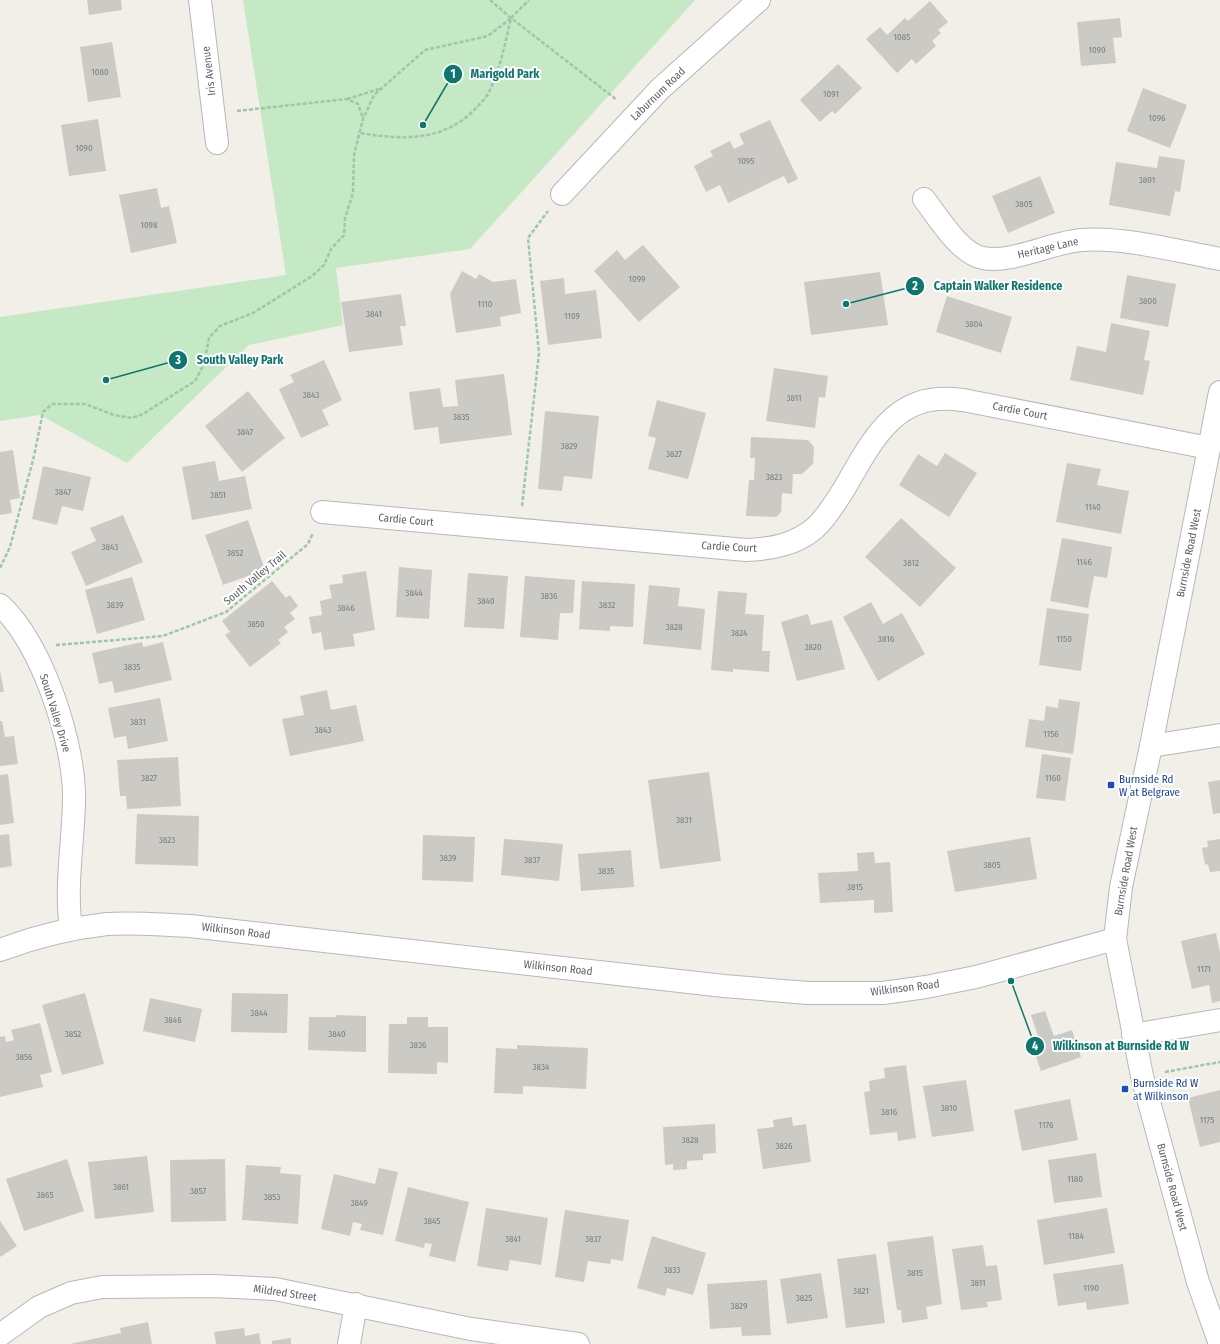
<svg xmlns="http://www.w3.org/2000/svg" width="1220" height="1344" font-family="'Fira Sans Condensed',sans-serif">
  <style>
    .green { fill: #c5e8c5 }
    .building { fill: #cccac5 }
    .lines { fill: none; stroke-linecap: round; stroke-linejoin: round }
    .minor-casing { stroke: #b5b8bc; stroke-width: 24 }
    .path { stroke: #9cc7a9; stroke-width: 2.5; stroke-dasharray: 4 2; stroke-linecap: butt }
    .minor { stroke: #fff; stroke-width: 22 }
    .transit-dot { fill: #1a4fb4; stroke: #fff; stroke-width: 1.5 }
    .labels { text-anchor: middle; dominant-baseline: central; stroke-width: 4; stroke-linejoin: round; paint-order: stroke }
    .number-label { font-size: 9px; fill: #7a7d7f }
    .street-label { font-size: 11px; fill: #5f6368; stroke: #fff }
    .transit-label { font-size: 11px; fill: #164399; stroke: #fff; text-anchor: start }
    .leader { fill: none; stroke: #0f766e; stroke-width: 1.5 }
    .callout-dot { fill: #0f766e; stroke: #fff; stroke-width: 1.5 }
    .mark-label { font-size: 12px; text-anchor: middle; font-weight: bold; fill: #fff }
    .callout-label { font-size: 12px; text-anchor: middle; font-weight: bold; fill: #0f766e; stroke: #fff; stroke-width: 4; stroke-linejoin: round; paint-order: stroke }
  </style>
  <rect width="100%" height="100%" fill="#f1efe8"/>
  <path class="green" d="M243,0H695L470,249L336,268L343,325L249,345L127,463L40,415L0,421V317L286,275Z"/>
  <g class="building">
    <path d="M87,0H121L122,10L89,15Z"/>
    <path d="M930,1L948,22L938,30L941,33L932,41L936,46L916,64L912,59L897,73L866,39L880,27L887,35L905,18L908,21Z"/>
    <path d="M1120,18L1122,37L1113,38L1116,63L1081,66L1077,22Z"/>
    <path d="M112,42L121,97L88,102L80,47Z"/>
    <path d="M838,64L862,88L835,114L832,111L820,122L800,100Z"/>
    <path d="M1143,88L1187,105L1170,148L1127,131Z"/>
    <path d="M98,119L106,171L69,176L61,125Z"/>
    <path d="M770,120L798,179L788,184L784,176L728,203L720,185L706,192L694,166L713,156L710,151L730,141L734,149L744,144L739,134Z"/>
    <path d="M1159,156L1185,160L1180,192L1175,191L1170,216L1109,205L1116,162L1157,168Z"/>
    <path d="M1040,176L1055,213L1008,233L992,196Z"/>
    <path d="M157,188L161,208L169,206L177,243L131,253L119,195Z"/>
    <path d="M643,245L680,287L639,322L594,271L617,250L625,260Z"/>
    <path d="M462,271L476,279L479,274L493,282L516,279L521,313L500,317L501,326L456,333L450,294Z"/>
    <path d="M880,272L888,325L811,335L804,282Z"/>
    <path d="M1127,275L1176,284L1168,327L1120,318Z"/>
    <path d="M564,278L565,294L596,290L602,338L548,345L540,281Z"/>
    <path d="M401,294L406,326H400L403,345L349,352L341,302Z"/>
    <path d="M947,296L1012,317L1001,353L936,332Z"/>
    <path d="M1111,323L1150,331L1144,360L1150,361L1143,395L1070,380L1077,346L1106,352Z"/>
    <path d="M324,360L342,400L322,410L329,425L301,438L279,389L294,382L290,375Z"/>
    <path d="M774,368L828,376L825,398L819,397L815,428L766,421Z"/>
    <path d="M504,374L512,435L440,444L438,427L414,430L409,392L440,388L443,407L458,406L455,380Z"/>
    <path d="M248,391L285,438L242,472L205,426Z"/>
    <path d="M657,400L706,413L688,479L648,469L656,438L648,436Z"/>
    <path d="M545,411L599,416L592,479L564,476L562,491L538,489Z"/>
    <path d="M751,437L808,440L814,447L813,464L802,474H793L792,494L782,493L781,512L776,517L746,516L749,480H754L755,458H750Z"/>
    <path d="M13,450L20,498L10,500L12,513L0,515V452Z"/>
    <path d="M945,453L977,473L949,517L899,485L918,454L937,466Z"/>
    <path d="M215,461L219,481L245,476L252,509L192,520L182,467Z"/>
    <path d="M1067,463L1101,469L1097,485L1129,491L1121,534L1056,522Z"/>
    <path d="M43,466L91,477L83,511L62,506L57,525L32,519Z"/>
    <path d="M123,515L143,562L86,586L71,552L96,541L90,528Z"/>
    <path d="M901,518L956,568L920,607L865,557Z"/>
    <path d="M248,520L265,570L223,585L205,535Z"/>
    <path d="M1062,538L1112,547L1107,578L1094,576L1088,608L1050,601Z"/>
    <path d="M399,567L432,570L429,619L396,617Z"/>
    <path d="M366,571L375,630L353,634L355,646L324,650L321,632L312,634L309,617L322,615L320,601L332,598L329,585L343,583L342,575Z"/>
    <path d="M468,573L508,576L504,629L464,627Z"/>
    <path d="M525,576L575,580L573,613H560L558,640L520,637Z"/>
    <path d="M132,577L145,620L97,634L85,590Z"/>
    <path d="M272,581L286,598L290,595L298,606L290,613L295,619L284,627L288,632L278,640L281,643L250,667L225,635L230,632L222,621Z"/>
    <path d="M582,581L635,584L633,627L610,626V631L579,629Z"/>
    <path d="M649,585L680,588L678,606L705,609L701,650L643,644Z"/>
    <path d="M718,591L747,593L745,614L764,615L762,651H770L769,672L733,669V672L711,670Z"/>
    <path d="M871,602L883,624L902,613L925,654L878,681L843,617Z"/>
    <path d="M1047,608L1089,614L1081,671L1039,665Z"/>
    <path d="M808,614L811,625L832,620L845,669L797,681L781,622Z"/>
    <path d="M142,642L143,647L163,642L172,680L115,693L112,681L99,684L92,653Z"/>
    <path d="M0,671L4,692H0Z"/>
    <path d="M327,690L331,710L356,705L364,741L290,756L282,719L304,715L300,696Z"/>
    <path d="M160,698L168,741L128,749L126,736L114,738L108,708Z"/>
    <path d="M1059,699L1080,702L1073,754L1025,747L1029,719L1044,721L1046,706L1058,708Z"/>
    <path d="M0,721H2L5,737L14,736L18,764L0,766Z"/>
    <path d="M1042,754L1071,758L1065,801L1036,798Z"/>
    <path d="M178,757L181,806L127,809L126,796H120L117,760Z"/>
    <path d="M709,772L721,861L660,869L648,780Z"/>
    <path d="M8,774L14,823L0,825V775Z"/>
    <path d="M1220,780V813L1213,814L1208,782Z"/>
    <path d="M137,814L199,816L198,866L135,864Z"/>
    <path d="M9,834L12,866L0,868V835Z"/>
    <path d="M423,835L475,837L473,882L422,880Z"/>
    <path d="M1030,837L1037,879L955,892L947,851Z"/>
    <path d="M504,839L563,844L559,881L501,875Z"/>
    <path d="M1220,839V871L1210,872L1208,864L1205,865L1202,848L1208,847L1207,841Z"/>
    <path d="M631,850L634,887L581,891L578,854Z"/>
    <path d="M874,852L875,863L890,862L893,912L874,913V900L820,903L818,873L858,871L857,853Z"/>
    <path d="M1216,933L1220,952V1001L1212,1003L1209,985L1192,989L1181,941Z"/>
    <path d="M85,993L104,1064L62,1075L42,1005Z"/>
    <path d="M232,993L288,994L287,1033L231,1032Z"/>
    <path d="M150,998L202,1009L195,1042L143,1031Z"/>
    <path d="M1045,1011L1054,1036L1072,1030L1081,1057L1041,1071L1034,1051L1042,1048L1031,1015Z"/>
    <path d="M336,1015L366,1016V1052L308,1050L309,1017H336Z"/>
    <path d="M407,1017H428V1027H448V1063L437,1062V1074L388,1073L389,1024H407Z"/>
    <path d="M40,1023L52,1072L40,1075L43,1087L0,1097V1037L5,1036L6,1042L14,1040L11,1030Z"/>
    <path d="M517,1045L588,1048L586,1089L523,1086V1094L494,1093L496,1048L517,1049Z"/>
    <path d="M906,1065L916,1138L898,1141L897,1132L870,1135L864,1092L870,1091L869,1081L885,1078L884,1068Z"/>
    <path d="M966,1080L974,1131L932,1137L923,1086Z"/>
    <path d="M1220,1090V1142L1200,1147L1188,1098Z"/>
    <path d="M1070,1099L1078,1140L1022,1151L1014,1110Z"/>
    <path d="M792,1117L793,1126L806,1124L811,1162L763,1169L757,1129L774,1127L773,1120Z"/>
    <path d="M715,1124L716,1153L703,1154V1160L687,1161V1169L673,1170V1164L665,1165L663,1127Z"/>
    <path d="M1096,1153L1102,1197L1054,1203L1048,1160Z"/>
    <path d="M147,1156L154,1212L95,1219L88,1162Z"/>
    <path d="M67,1159L84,1211L24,1231L6,1179Z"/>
    <path d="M225,1159L226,1221L171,1222L170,1160Z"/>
    <path d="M246,1165L281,1167L280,1173L301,1175L298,1224L242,1220Z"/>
    <path d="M379,1168L398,1172L383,1235L360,1230L362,1224L353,1222L350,1236L321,1229L334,1174L375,1184Z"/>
    <path d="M408,1187L469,1202L455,1262L429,1256L432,1244L425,1243L424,1248L395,1241Z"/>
    <path d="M486,1208L548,1218L541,1265L510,1260L508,1271L477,1266Z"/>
    <path d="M1107,1208L1115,1253L1044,1265L1037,1220Z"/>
    <path d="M565,1210L629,1220L623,1261L611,1259L610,1264L588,1261L584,1282L555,1277Z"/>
    <path d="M0,1221L17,1246L0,1257Z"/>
    <path d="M652,1236L706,1253L693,1295L667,1288L665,1296L637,1288Z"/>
    <path d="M933,1236L942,1304L926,1307L928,1319L902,1323L901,1310H897L887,1242Z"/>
    <path d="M983,1245L986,1266L997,1265L1002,1300L987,1302L988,1307L961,1310L952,1249Z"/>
    <path d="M876,1254L885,1323L846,1328L837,1259Z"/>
    <path d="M1123,1264L1129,1304L1087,1310L1086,1302L1058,1306L1053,1274Z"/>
    <path d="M821,1273L828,1318L787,1324L780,1279Z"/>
    <path d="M767,1280L771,1335L742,1336L741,1327L710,1329L707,1284Z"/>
    <path d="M148,1322L152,1344H70L121,1333L120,1328Z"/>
    <path d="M244,1328L245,1336L259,1333L261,1344H216L214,1332Z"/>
    <path d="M291,1338V1344H272V1341Z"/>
  </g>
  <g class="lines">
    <defs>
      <g id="minor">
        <path d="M200,0L217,143"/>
        <path d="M562,194L660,89L759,0"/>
        <path d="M924,199C938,217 960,254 983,258C1011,264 1052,242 1082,240C1124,237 1177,251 1220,259"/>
        <path d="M322,512L746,550C771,549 795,545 815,528C827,517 835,503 844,489C866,452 888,402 938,399C946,398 955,399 963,400L1209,448"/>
        <path d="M0,605C42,642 76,747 74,802C73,845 65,886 71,929"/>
        <path d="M1151,746L1220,735"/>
        <path d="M0,950C34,937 71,928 107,924C135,922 163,925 190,926L724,986L808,993H883L926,987L976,977L1115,939"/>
        <path d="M1133,1035L1220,1020"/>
        <path d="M0,1335L39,1307L71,1293L102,1287L213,1286L275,1289L471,1329L578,1344"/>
        <path d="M349,1344L356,1304"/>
        <path d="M1220,1344L1198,1282L1142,1076L1115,939L1121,887L1151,746L1220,392"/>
      </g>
    </defs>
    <use href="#minor" class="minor-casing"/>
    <g class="path">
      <path d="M490,0L511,18L617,100"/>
      <path d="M511,18L529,0"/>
      <path d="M347,99L379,89"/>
      <path d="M237,111L347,99L358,104L363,118"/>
      <path d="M522,506L539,353L528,238L548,211"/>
      <path d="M0,568L10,547L34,456L43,412L52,404H85L114,415L132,418L143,414L195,381L204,364L209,338L220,326L253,313L312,276L324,265L331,249L344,235L345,218L353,193L354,155L363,119L374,95L425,50L488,36L511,18C505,44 500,70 488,94C485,99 480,104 476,108C444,142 403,140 360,133"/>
      <path d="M56,645L163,636L226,612L308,544L313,533"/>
      <path d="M1165,1072L1220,1062"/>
    </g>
    <use href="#minor" class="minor"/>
  </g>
  <g class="transit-dot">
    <rect x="1107" y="781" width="8" height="8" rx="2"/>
    <rect x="1121" y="1085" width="8" height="8" rx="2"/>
  </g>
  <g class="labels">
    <g class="number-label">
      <text x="902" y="37">1085</text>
      <text x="1097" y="50">1090</text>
      <text x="100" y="72">1080</text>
      <text x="831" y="94">1091</text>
      <text x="1157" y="118">1096</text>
      <text x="84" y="148">1090</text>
      <text x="746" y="161">1095</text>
      <text x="1147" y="180">3801</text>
      <text x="1024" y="204">3805</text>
      <text x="149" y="225">1098</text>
      <text x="637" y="279">1099</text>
      <text x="1148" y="301">3800</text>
      <text x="485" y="304">1110</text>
      <text x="374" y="314">3841</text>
      <text x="572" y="316">1109</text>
      <text x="974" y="324">3804</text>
      <text x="311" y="395">3843</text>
      <text x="794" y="398">3811</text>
      <text x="461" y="417">3835</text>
      <text x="245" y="432">3847</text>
      <text x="569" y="446">3829</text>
      <text x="674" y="454">3827</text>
      <text x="774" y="477">3823</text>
      <text x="63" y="492">3847</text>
      <text x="218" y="495">3851</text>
      <text x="1093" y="507">1140</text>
      <text x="110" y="547">3843</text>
      <text x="235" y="553">3852</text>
      <text x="1084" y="562">1146</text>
      <text x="911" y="563">3812</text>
      <text x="414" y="593">3844</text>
      <text x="549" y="596">3836</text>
      <text x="486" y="601">3840</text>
      <text x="115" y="605">3839</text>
      <text x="607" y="605">3832</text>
      <text x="346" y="608">3846</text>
      <text x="256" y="624">3850</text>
      <text x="674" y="627">3828</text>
      <text x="739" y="633">3824</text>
      <text x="886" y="639">3816</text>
      <text x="1064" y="639">1150</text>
      <text x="813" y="647">3820</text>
      <text x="132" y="667">3835</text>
      <text x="138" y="722">3831</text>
      <text x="323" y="730">3843</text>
      <text x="1051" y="734">1156</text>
      <text x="149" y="778">3827</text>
      <text x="1053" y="778">1160</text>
      <text x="684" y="820">3831</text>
      <text x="167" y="840">3823</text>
      <text x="448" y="858">3839</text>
      <text x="532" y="860">3837</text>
      <text x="992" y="865">3805</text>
      <text x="606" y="871">3835</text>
      <text x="855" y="887">3815</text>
      <text x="1204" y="969">1171</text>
      <text x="259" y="1013">3844</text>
      <text x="173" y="1020">3846</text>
      <text x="73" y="1034">3852</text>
      <text x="337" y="1034">3840</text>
      <text x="418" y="1045">3836</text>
      <text x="24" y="1057">3856</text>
      <text x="541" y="1067">3834</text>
      <text x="949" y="1108">3810</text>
      <text x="889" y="1112">3816</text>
      <text x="1207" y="1120">1175</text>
      <text x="1046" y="1125">1176</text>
      <text x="690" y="1140">3828</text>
      <text x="784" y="1146">3826</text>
      <text x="1075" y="1179">1180</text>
      <text x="121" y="1187">3861</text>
      <text x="198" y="1191">3857</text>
      <text x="45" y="1195">3865</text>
      <text x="272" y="1197">3853</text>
      <text x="359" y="1203">3849</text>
      <text x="432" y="1221">3845</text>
      <text x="1076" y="1236">1184</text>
      <text x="513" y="1239">3841</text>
      <text x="593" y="1239">3837</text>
      <text x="672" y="1270">3833</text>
      <text x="915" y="1273">3815</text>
      <text x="978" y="1283">3811</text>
      <text x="1091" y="1288">1190</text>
      <text x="861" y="1291">3821</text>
      <text x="804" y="1298">3825</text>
      <text x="739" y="1306">3829</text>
    </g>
    <g class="street-label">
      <text transform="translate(209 71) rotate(-97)">Iris Avenue</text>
      <text transform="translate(658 94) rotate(-44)">Laburnum Road</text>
      <text transform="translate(1048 248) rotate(-13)">Heritage Lane</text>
      <text transform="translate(1020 411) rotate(11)">Cardie Court</text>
      <text transform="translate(406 520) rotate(5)">Cardie Court</text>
      <text transform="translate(729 547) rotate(3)">Cardie Court</text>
      <text transform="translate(1189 553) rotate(-79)">Burnside Road West</text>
      <text transform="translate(255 578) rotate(-40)">South Valley Trail</text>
      <text transform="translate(55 713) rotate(73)">South Valley Drive</text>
      <text transform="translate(1126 871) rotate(-80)">Burnside Road West</text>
      <text transform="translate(236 931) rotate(7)">Wilkinson Road</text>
      <text transform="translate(558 968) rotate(6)">Wilkinson Road</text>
      <text transform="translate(905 988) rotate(-7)">Wilkinson Road</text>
      <text transform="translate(1172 1187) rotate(75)">Burnside Road West</text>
      <text transform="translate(285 1293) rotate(8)">Mildred Street</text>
    </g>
    <g class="transit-label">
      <text x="1119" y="779">Burnside Rd<tspan x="1119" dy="13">W at Belgrave</tspan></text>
      <text x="1133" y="1083">Burnside Rd W<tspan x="1133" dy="13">at Wilkinson</tspan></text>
    </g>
  </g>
  <path class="leader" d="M423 125L453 74M846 304L915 286M106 380L178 360M1011 981L1035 1046"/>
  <g class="callout-dot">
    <circle cx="423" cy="125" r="4"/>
    <circle cx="846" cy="304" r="4"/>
    <circle cx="106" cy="380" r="4"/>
    <circle cx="1011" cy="981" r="4"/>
    <circle cx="453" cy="74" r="10"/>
    <circle cx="915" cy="286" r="10"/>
    <circle cx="178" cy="360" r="10"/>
    <circle cx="1035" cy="1046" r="10"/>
  </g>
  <g class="mark-label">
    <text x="453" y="78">1</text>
    <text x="915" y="290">2</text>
    <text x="178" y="364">3</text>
    <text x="1035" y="1050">4</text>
  </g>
  <g class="callout-label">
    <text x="505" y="78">Marigold Park</text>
    <text x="998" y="290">Captain Walker Residence</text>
    <text x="240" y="364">South Valley Park</text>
    <text x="1121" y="1050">Wilkinson at Burnside Rd W</text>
  </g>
</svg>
